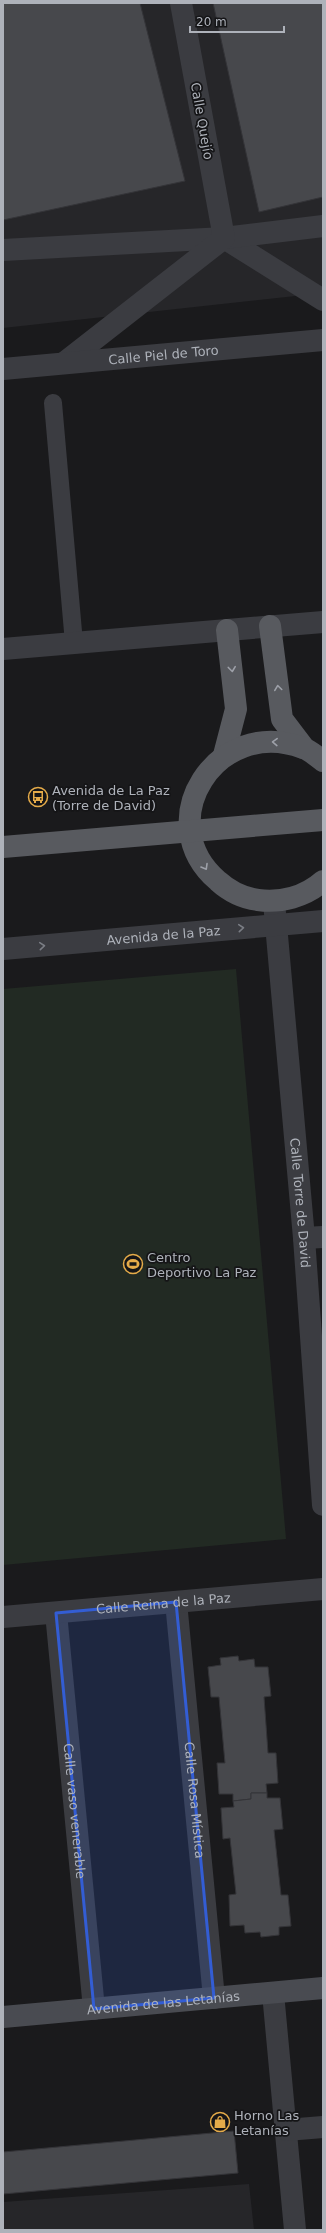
<svg xmlns="http://www.w3.org/2000/svg" width="326" height="2233" font-family="'DejaVu Sans',sans-serif">
  <style>
    .built { fill: #262629 }
    .green { fill: #222a23 }
    .building { fill: #47484c; stroke: #343438 }
    .lines { fill: none; stroke-linecap: round; stroke-linejoin: round }
    .lane { stroke: #3b3c41; stroke-width: 18 }
    .street { stroke: #3b3c41; stroke-width: 22 }
    .secondary { stroke: #494b51; stroke-width: 22 }
    .primary { stroke: #585a5f; stroke-width: 22 }
    .oneway { stroke: #9da0a8 }
    .oneway2 { stroke: #7a7d84 }
    .marked { fill: #335dd4; fill-opacity: 0.2; stroke: #335dd4; stroke-width: 3; stroke-linejoin: round }
    .labels { text-anchor: middle; dominant-baseline: central; stroke-width: 3.5; stroke-linejoin: round; paint-order: stroke }
    .street-label { font-size: 13px; fill: #aeb2ba; stroke: #151517 }
    .poi-label { font-size: 13px; fill: #aeb2ba; stroke: #151517; text-anchor: start }
  </style>
  <rect width="100%" height="100%" fill="#1a1a1c"/>
  <g class="built">
    <path d="M3,3H323V293L3,328Z"/>
    <path d="M249,2184L254,2230H3V2202Z"/>
  </g>
  <path class="green" d="M236,969L286,1539L3,1565V989Z"/>
  <g class="building">
    <path d="M3,3H140L185,181L3,220Z"/>
    <path d="M213,3H323V197L259,212Z"/>
    <path d="M238,1656L239,1661L254,1659L255,1667H268L271,1696L264,1697L268,1753H276L278,1783L266,1784L267,1793H251V1799L233,1801V1794H219L217,1763H225L219,1697H211L208,1667L221,1665L220,1658Z"/>
    <path d="M251,1793H267V1798H280L283,1829L274,1830L281,1895H288L291,1926L279,1927V1935L261,1937L260,1932L245,1933L244,1925L230,1926L229,1895L236,1894L230,1838L223,1839L221,1808L234,1807L233,1801L251,1799Z"/>
    <path d="M234,2131L238,2173L3,2194V2152Z"/>
  </g>
  <g class="lines">
    <path class="lane" d="M53,403L74,643"/>
    <g class="street">
      <path d="M224,238L323,300"/>
      <path d="M3,250L224,238L323,226"/>
      <path d="M64,363L224,238L181,3"/>
      <path id="s1" d="M3,369L323,340"/>
      <path d="M3,649L323,622"/>
      <path id="s2" d="M274,902L304,1238L323,1505"/>
      <path id="s3" d="M3,949L323,921"/>
      <path d="M304,1238L323,1237"/>
      <path id="s4" d="M176,1602L214,1998"/>
      <path id="s5" d="M56,1613L94,2009"/>
      <path id="s6" d="M3,1617L323,1589"/>
      <path d="M273,1993L295,2230"/>
      <path d="M286,2130L323,2127"/>
    </g>
    <path class="secondary" id="s7" d="M3,2017L323,1988"/>
    <g class="primary">
      <path d="M270,626L282,719L304,748"/>
      <path d="M224,755L236,709L227,630"/>
      <path d="M323,761C317,757 310,750 303,748C217,715 149,822 218,881C229,891 243,898 258,900C281,903 305,897 323,881"/>
      <path d="M3,847L323,820"/>
    </g>
  </g>
  <defs><path id="oneway-chevron" d="M-2-3.5L2.5 0L-2 3.5" fill="none" stroke-width="1.6" stroke-linecap="round" stroke-linejoin="round"/></defs>
  <g class="oneway">
    <use href="#oneway-chevron" transform="translate(232 669) rotate(83)"/>
    <use href="#oneway-chevron" transform="translate(278 688) rotate(-98)"/>
    <use href="#oneway-chevron" transform="translate(275 742) rotate(-178)"/>
    <use href="#oneway-chevron" transform="translate(205 867) rotate(60)"/>
  </g>
  <g class="oneway2">
    <use href="#oneway-chevron" transform="translate(241 928) rotate(-5)"/>
    <use href="#oneway-chevron" transform="translate(42 946) rotate(-5)"/>
  </g>
  <path class="marked" d="M176,1602L214,1998L94,2009L56,1613Z"/>
  <defs>
    <symbol id="bus-ring" viewBox="-11 -11 22 22"><circle r="9.5" fill="#151517" stroke="#e5ab49" stroke-width="1.5"/><path d="M-5-6H5V4H4V6H2V4H-2V6H-4V4H-5ZM-3.5-4V0h7V-4ZM-3.5 1.2v1.5H-2V1.2ZM2 1.2v1.5H3.5V1.2Z" fill="#e5ab49"/></symbol>
    <symbol id="stadium-ring" viewBox="-11 -11 22 22"><circle r="9.5" fill="#151517" stroke="#e5ab49" stroke-width="1.5"/><path d="M0-5a6.5 5 0 1 0 0 10a6.5 5 0 1 0 0-10ZM-3.5-1.8h7v3.6h-7Z" fill="#e5ab49"/></symbol>
    <symbol id="shop-ring" viewBox="-11 -11 22 22"><circle r="9.5" fill="#151517" stroke="#e5ab49" stroke-width="1.5"/><path d="M-5-2.5h2.3a2.7 3.5 0 0 1 5.4 0H5L5.5 6h-11ZM-1.5-2.5h3a1.5 2.3 0 0 0-3 0Z" fill="#e5ab49"/></symbol>
  </defs>
  <g fill-rule="evenodd">
    <use href="#bus-ring" x="27" y="786" width="22" height="22"/>
    <use href="#stadium-ring" x="122" y="1253" width="22" height="22"/>
    <use href="#shop-ring" x="209" y="2111" width="22" height="22"/>
  </g>
  <g class="labels">
    <g class="street-label">
      <text transform="translate(202 121) rotate(80)">Calle Quejío</text>
      <text stroke="none"><textPath href="#s1" startOffset="161">Calle Piel de Toro</textPath></text>
      <text stroke="none"><textPath href="#s3" startOffset="161">Avenida de la Paz</textPath></text>
      <text stroke="none"><textPath href="#s2" startOffset="302">Calle Torre de David</textPath></text>
      <text stroke="none"><textPath href="#s6" startOffset="161">Calle Reina de la Paz</textPath></text>
      <text stroke="none"><textPath href="#s4" startOffset="199">Calle Rosa Mística</textPath></text>
      <text stroke="none"><textPath href="#s5" startOffset="199">Calle vaso venerable</textPath></text>
      <text stroke="none"><textPath href="#s7" startOffset="161">Avenida de las Letanías</textPath></text>
    </g>
    <g class="poi-label">
      <text x="52" y="790">Avenida de La Paz<tspan x="52" dy="15">(Torre de David)</tspan></text>
      <text x="147" y="1257">Centro<tspan x="147" dy="15">Deportivo La Paz</tspan></text>
      <text x="234" y="2115">Horno Las<tspan x="234" dy="15">Letanías</tspan></text>
    </g>
  </g>
  <rect width="326" height="2233" fill="none" stroke="#aeb2ba" stroke-width="8"/>
  <path d="M190 26v6h94v-6" fill="none" stroke="#aeb2ba" stroke-width="2"/>
  <text x="196" y="26" font-size="12" fill="#aeb2ba" stroke="#151517" stroke-width="3" paint-order="stroke">20 m</text>
</svg>
